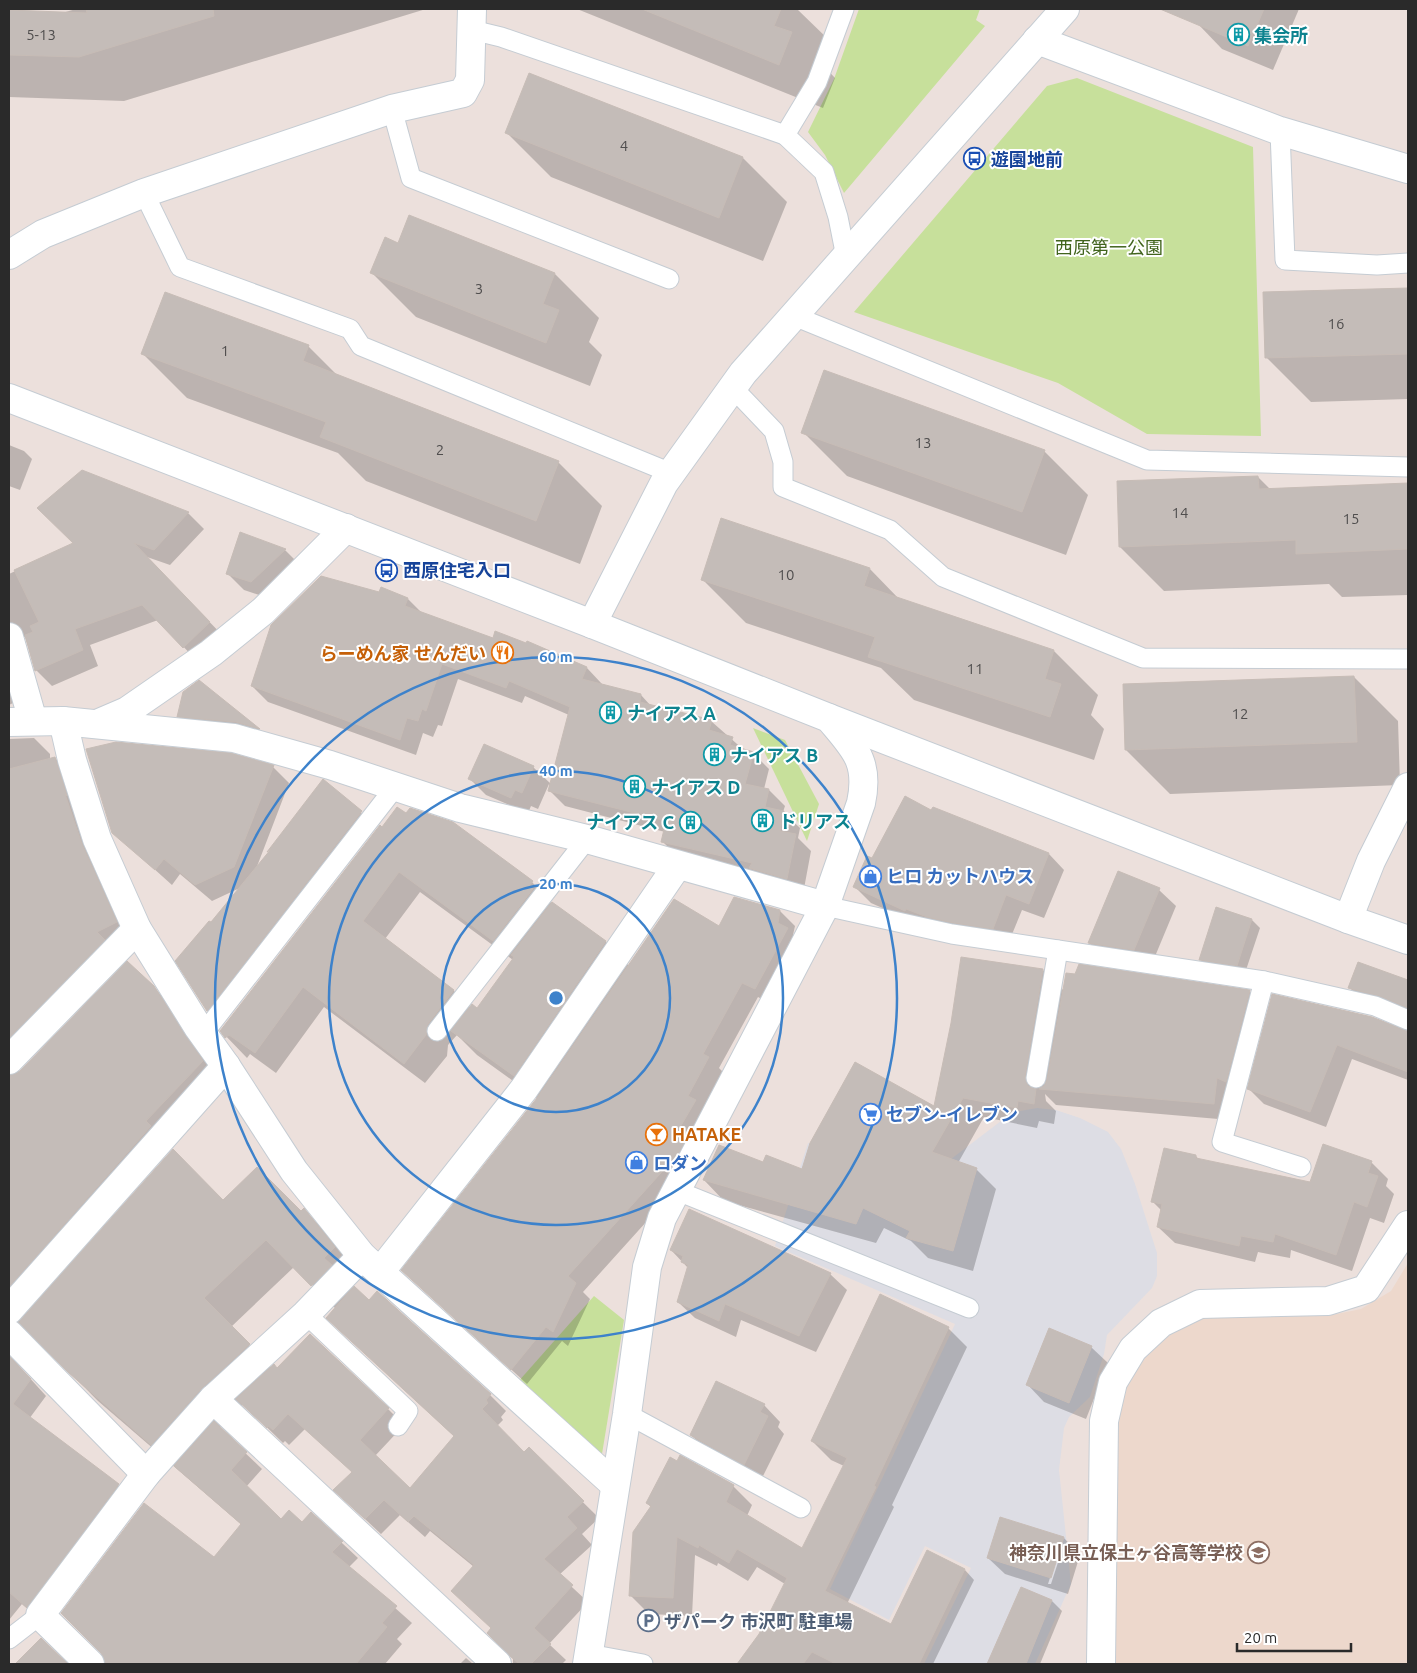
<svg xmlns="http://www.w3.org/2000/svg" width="1417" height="1673" font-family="Ubuntu,'Noto Sans JP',sans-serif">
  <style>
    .industrial { fill: #dddde4 }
    .education { fill: #edd8cc }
    .green { fill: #c7e09b }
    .shadow { fill: #0003; fill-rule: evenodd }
    .building { fill: #c4bcb8; stroke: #c7bcb6 }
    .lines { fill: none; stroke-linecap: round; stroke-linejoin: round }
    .lane-casing { stroke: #c5ccd3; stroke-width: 21 }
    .street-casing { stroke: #c5ccd3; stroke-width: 30 }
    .secondary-casing { stroke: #c5ccd3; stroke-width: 30 }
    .lane { stroke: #fff; stroke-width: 19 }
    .street { stroke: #fff; stroke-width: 28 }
    .secondary { stroke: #fff; stroke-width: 28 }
    .ring { fill: none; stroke: #3d82cb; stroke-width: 2.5 }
    .labels { text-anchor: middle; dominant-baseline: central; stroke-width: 4; stroke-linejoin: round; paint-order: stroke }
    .number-label { font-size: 15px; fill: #504e4e }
    .culture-label { font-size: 18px; font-weight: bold; fill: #0d838f; stroke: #fff; text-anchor: start }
    .transit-label { font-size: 18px; font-weight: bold; fill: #164399; stroke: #fff; text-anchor: start }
    .park-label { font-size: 18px; fill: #41641d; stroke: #fff }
    .food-label { font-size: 18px; font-weight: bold; fill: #c56008; stroke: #fff; text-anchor: end }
    .shop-label { font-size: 18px; font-weight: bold; fill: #366cbe; stroke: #fff; text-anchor: start }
    .education-label { font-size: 18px; font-weight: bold; fill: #785e54; stroke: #fff; text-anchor: end }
    .service-label { font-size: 18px; font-weight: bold; fill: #4e5e75; stroke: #fff; text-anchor: start }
    .centre { fill: #3d82cb; stroke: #fff; stroke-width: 2.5 }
    .ring-label { font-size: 15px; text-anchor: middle; font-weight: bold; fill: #3d82cb; stroke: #fff; stroke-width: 4; stroke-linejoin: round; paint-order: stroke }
  </style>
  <rect width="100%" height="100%" fill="#ece0dc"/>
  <path class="industrial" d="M1037,1108L1056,1110L1080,1118L1108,1132L1121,1149L1135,1184L1157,1253V1276L1152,1288L1107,1335L1104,1354L1090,1397L1069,1417L1064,1428L1059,1470L1071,1584L1035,1664H924L971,1568L925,1546L889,1620L830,1589L955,1324L775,1246L808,1143L926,1178L1005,1118L1020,1111Z"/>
  <path class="education" d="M1408,1263V1664H1108L1114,1415L1131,1374L1161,1340L1200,1317L1327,1316L1361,1309L1391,1291Z"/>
  <g class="green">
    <path d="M859,9H980L976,20L985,26L844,193L825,155L808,132L834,79Z"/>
    <path d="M1077,78L1253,147L1261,436L1147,434L1058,383L854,312L1047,86Z"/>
    <path d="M753,728L785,740L819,804L807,841Z"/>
    <path d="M594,1296L624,1320L601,1460L517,1383Z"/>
  </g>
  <g class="shadow">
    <path d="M76,9H426L124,101L9,97V11L62,13Z"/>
    <path d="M577,9H797L830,41L821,63L835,78L823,108Z"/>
    <path d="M1204,9H1299L1273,70L1222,49L1198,24Z"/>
    <path d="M530,74L743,158L787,202L763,261L551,177L507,133Z"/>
    <path d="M399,245L555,274L599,318L589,342L602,355L590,386L416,317L372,273Z"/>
    <path d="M1408,289V399L1311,402L1267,358L1265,293Z"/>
    <path d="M308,346L338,376L558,462L602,506L580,564L366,481L338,453L187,398L143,354Z"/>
    <path d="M803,432L1044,451L1088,495L1066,555L847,476Z"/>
    <path d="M9,445L24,451L32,459L20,490L9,486Z"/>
    <path d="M83,471L188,513L204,529L170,565L147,557L225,638L199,663L158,620L90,645L98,666L52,686L36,670L25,637H22L21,699L9,705V574L75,543Z"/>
    <path d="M1258,477L1271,490L1408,484V595L1342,597L1329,584L1164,591L1120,547Z"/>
    <path d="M241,533L285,550L301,566L268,598L244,590L228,574Z"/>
    <path d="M870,569L900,600L1054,651L1098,695L1091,715L1104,729L1094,760L914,700L881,668L746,623L702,579Z"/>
    <path d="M380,593L408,599L422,613L493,640L587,668L602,684V685L641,695L651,706L711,721L745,751L753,753L769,769L764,789L769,790L785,806L783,812L800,828L798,838L811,851L803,894L678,857L662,841L665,832L565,806L549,790V784L538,809L531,806L528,813L486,795L470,779L533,767L551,784L569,715L525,696L522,703L458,679L442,726L438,725L433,737L423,733L416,755L268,702L252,686Z"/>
    <path d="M1354,677L1398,721L1400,785L1170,794L1126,750Z"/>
    <path d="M199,682L260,730L274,744L195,733L178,716Z"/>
    <path d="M34,738L50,754V760L55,758L71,774L132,938L9,1073V1076H14L153,987L170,1004L218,1078L13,1316L9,1355L46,1396L29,1419L118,1485L134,1501L43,1622L22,1604L9,1620V739Z"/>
    <path d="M273,767L289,783L256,869L323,781L373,823L219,1022L208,1010L177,961L242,887L212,901L180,874L172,885L113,832Z"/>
    <path d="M933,808L1049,854L1064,870L1044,918L1022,910L1008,944L921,925L871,903L855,887Z"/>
    <path d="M380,827L532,882L552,904L606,942L629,966L719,928L780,911L795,926L793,935L802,945L771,1004L758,997L719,1068L724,1073L693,1170L583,1292L590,1299L568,1346L562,1341L527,1384L403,1270L538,1099L477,1055L457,1035L448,1045L447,1056L425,1083L324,1007L276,1073L250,1054L247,1058L221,1031ZM420,892L513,960L477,1010L471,1008L454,991L385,939Z"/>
    <path d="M1159,890L1176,906L1151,966L1106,959L1089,943Z"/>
    <path d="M1217,908L1252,920L1260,928L1245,973L1209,968L1201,960Z"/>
    <path d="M1358,963L1408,982V1016L1365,1003L1350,988Z"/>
    <path d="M1043,970L1064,991H1249L1266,1008L1230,1120L1056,1105L1045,1094L1046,1101L1056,1111L1054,1124L1039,1121L1037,1128L984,1117L958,1163L976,1169L996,1189L973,1271L928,1258L911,1241L884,1228L876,1243L724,1201L704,1180L764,1164L802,1170L935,1108Z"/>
    <path d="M1371,1018L1408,1032V1080L1352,1059L1326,1127L1264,1104L1249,1089Z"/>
    <path d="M1196,1156L1199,1160L1311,1184L1371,1162L1388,1179L1386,1186L1394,1194L1384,1223L1370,1218L1352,1271L1291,1250L1290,1258L1258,1252L1255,1262L1175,1243L1158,1227L1162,1211L1152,1201Z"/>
    <path d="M224,1202L301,1213L304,1210L332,1238L362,1276L351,1286L490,1395L506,1411L501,1417L503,1420L497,1426L524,1454L529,1449L599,1518L582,1534L592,1545L559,1575L588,1602L549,1644L566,1660L562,1664H513V1658L492,1629L474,1567L430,1531L425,1537L400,1515L381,1534L351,1506L353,1472L305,1429L289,1445L285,1441L283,1443L243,1404L219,1428L262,1469L246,1487L281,1521L302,1523L311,1514L358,1558L349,1567L412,1623L397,1639L402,1644L385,1664H106V1660L215,1559L242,1525L98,1401L20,1322ZM294,1267L336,1309L344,1333L455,1437L410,1490L375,1456L404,1425L388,1409L272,1368L231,1327Z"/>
    <path d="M671,1250L830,1274L847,1290L816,1352L741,1320L736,1337L695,1318L678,1302L688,1268Z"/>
    <path d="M948,1328L967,1347L892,1505L894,1507L847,1604L866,1623L836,1664H742L740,1662L760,1634L785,1584L757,1567L748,1581L718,1563L717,1566L695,1555L692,1616L649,1614L630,1595L652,1508L647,1503L733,1486L752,1505L747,1516L803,1549L844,1466L831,1460L812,1441Z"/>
    <path d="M1091,1347L1108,1363L1086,1419L1044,1402L1028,1385Z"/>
    <path d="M764,1405L780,1422L778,1427L784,1434L761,1480L708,1451L691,1435Z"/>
    <path d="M1064,1538L1080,1555L1068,1594L1005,1574L988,1558ZM1060,1547H1063L1051,1584H1048Z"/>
    <path d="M965,1570L974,1580L933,1664H861L882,1621L891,1625Z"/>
    <path d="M1022,1589L1052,1601L1062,1611L1040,1664H988Z"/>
    <path d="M466,1658L473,1664H460Z"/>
  </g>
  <g class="building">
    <path d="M86,9H213L214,16L79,57L9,55V10L87,13Z"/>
    <path d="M642,9H781L774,26L792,32L779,65Z"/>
    <path d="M1160,9H1264L1248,46Z"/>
    <path d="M529,73L743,157L719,218L505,133Z"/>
    <path d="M409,215L555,273L543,304L559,310L546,343L370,273L385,237L398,243Z"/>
    <path d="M1408,288V354L1265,358L1263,292Z"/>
    <path d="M165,292L309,345L303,361L559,461L536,521L320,437L326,422L141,354Z"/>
    <path d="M824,370L1045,450L1022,512L801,433Z"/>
    <path d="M82,470L189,512L154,550L134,543L210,622L183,648L142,605L75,629L83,650L35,671L25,635L33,632L30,626L39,622L14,570L73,543L37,508Z"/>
    <path d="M1258,476L1259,489L1408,483V549L1296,554V540L1119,547L1117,481Z"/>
    <path d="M721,518L870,568L864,586L1054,650L1045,679L1061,684L1050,717L868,657L875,637L701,580Z"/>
    <path d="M240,532L286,549L251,582L226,574Z"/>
    <path d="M321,576L379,592L381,587L408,598L405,606L493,638L495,631L526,643L527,641L587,667L582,679L641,694L640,702L712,720L709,730L733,737L730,745L754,752L745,784L769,789L765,807L784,811L780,831L796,834L787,879L749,868L752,863L661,842L666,821L548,791L570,707L509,681L506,688L442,664L426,711L422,709L418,721L407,718L400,740L251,686L271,625Z"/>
    <path d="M1354,676L1357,742L1125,750L1123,684Z"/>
    <path d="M199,680L260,729L236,722L177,717L183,692Z"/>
    <path d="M116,742L231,753L274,765L234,867L195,885L164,859L155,870L112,833L86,749Z"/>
    <path d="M484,744L534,766L522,793L515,790L511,798L468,779Z"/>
    <path d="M55,757L67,796L65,794L82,844L117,922L97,932L105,940L9,1038V769Z"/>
    <path d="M323,779L362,811L207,1011L175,961L209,921L211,922L271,849L267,852Z"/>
    <path d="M905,796L931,810L933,807L1049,853L1029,904L1006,895L993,929L954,923L927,917L906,909L905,911L853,887L867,856L872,858Z"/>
    <path d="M397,807L406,813L410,808L453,822L533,881L529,886L533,889L493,941L399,872L363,921L454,990L428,1024L426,1035L404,1064L303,987L255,1053L229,1035L225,1038L220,1031L380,825L382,827Z"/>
    <path d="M1118,871L1160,888L1134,950L1088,943Z"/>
    <path d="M734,897L780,910L778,923L788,928L755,989L742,983L703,1054L709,1057L688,1096L696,1100L679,1129L689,1133L678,1154L568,1276L576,1283L553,1332L546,1327L511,1370L401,1270L537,1098L674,899L719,926Z"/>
    <path d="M552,902L606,941L514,1076L451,1031L472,1004L477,1008L514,957L511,955Z"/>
    <path d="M1216,907L1252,919L1237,966L1199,960Z"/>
    <path d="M961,957L1043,969L1025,1076L1028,1086L1036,1089L1034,1104L1018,1101L1017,1108L963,1098L932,1152L977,1168L953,1251L906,1238L910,1231L863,1208L856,1224L703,1180L719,1145L763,1162L766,1155L802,1169L810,1143L855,1062L934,1106L951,1023Z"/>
    <path d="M127,961L154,986L203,1061L146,1121L151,1126L9,1287V1075L20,1071Z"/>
    <path d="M1358,962L1408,980V1008L1379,996L1348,988Z"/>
    <path d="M1079,964L1250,990L1226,1082L1217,1078L1214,1104L1039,1089L1044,1086L1047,1080L1066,973L1075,974Z"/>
    <path d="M1272,994L1372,1017L1408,1031V1072L1337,1045L1310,1112L1247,1089Z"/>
    <path d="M1323,1144L1372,1161L1368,1173L1378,1176L1367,1207L1354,1202L1336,1255L1275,1234L1273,1242L1241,1236L1239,1246L1157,1227L1162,1204L1151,1202L1164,1148L1196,1155V1158L1310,1182Z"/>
    <path d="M173,1149L223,1200L257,1167L301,1211L304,1208L335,1247L324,1258L332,1265L311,1286L266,1240L204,1298L250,1344L201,1389L151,1445L69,1373L18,1322Z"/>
    <path d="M689,1209L831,1273L799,1336L725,1304L719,1321L677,1302L688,1265L681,1262L683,1256L670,1250Z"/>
    <path d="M354,1286L369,1300L377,1291L491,1394L486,1400L488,1403L482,1409L524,1452L529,1447L584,1501L567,1517L577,1528L544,1559L573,1585L534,1628L551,1644L531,1664H519L510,1656L487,1633L491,1628L451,1591L474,1565L414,1516L408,1522L384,1500L365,1519L333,1490L352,1472L288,1414L273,1430L268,1426L267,1428L236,1399L274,1364L277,1368L310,1334L389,1408L360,1440L410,1488L454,1436L326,1318Z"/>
    <path d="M880,1294L949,1327L874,1486L876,1487L825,1591L891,1624L927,1550L965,1569L919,1664H836L812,1652L803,1664H737L759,1634L787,1578L737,1549L729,1563L699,1545L698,1548L677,1537L673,1598L629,1596L633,1532L651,1506L646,1503L670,1457L677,1461L680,1455L734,1485L726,1502L802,1548L847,1458L811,1441Z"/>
    <path d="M1049,1328L1092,1346L1069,1403L1026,1385Z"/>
    <path d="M9,1356L31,1379L13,1404L119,1484L27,1608L9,1592Z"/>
    <path d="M716,1381L765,1404L760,1412L768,1416L744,1465L690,1435Z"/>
    <path d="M214,1421L247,1452L231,1470L281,1519L289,1510L302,1522L311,1512L343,1541L332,1552L397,1606L382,1623L387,1627L356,1664H105L101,1653L61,1613L144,1503L214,1557L241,1524L174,1466Z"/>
    <path d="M1000,1517L1064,1537L1051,1578L987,1558Z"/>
    <path d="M1021,1587L1052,1600L1026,1664H987Z"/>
    <path d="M41,1638L68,1664H15Z"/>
  </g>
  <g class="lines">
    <defs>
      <g id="lane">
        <path d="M472,30L501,37L785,135L817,82L844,9"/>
        <path d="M392,109L411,178L669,279"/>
        <path d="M1280,131L1285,260L1377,265L1408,263"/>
        <path d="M785,135L824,172L838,217L846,257"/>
        <path d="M144,193L180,267L350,329L361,346L671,473"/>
        <path d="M794,316L1147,460L1408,467"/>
        <path d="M733,388L774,431L783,462V487L890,530L943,577L1143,658L1408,659"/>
        <path d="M825,906L952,934L1264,981L1375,1006L1408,1020"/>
        <path d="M1264,981L1222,1142L1301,1167"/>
        <path d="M437,1031L587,839"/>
        <path d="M203,1034L396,786"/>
        <path d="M1036,1078L1058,950"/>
        <path d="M675,1190L969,1308"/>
        <path d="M306,1314L408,1411L398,1426"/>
        <path d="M627,1414L801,1508"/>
        <path d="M9,1639L40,1615"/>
        <path d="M589,1654L643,1664"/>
      </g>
      <g id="street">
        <path d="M1037,40L1280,131L1408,169"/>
        <path d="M9,255L43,234L144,193L392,109L463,93L470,80L472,9"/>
        <path d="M9,637L33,721"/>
        <path d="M829,718L1348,919L1408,940"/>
        <path d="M63,721L72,760L97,839L137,929L198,1027L226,1066L294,1171L362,1256L615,1485"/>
        <path d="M9,722L63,721L234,738L330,765L460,808L587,839L825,906"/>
        <path d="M99,723L127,711L211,653L263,611L346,528"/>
        <path d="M1348,919L1371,861L1408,787"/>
        <path d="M9,1060L137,929"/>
        <path d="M380,1272L524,1089L677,866"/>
        <path d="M9,1310L226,1066"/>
        <path d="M9,1334L146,1474"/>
        <path d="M213,1399L497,1664"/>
        <path d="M90,1664L40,1615L146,1474L213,1399L306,1314L362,1256"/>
        <path d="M1101,1664L1104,1421L1113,1382L1133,1349L1161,1323L1200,1304L1328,1301L1366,1289L1408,1225"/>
      </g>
      <g id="secondary">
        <path d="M9,398L592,624L829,718C854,748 870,761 861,803L825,906L662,1218L647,1267L627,1414L587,1664"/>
        <path d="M592,624L664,483L743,373L1065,9"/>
      </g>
    </defs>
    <use href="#lane" class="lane-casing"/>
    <use href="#street" class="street-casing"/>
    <use href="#secondary" class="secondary-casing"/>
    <use href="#lane" class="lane"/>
    <use href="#street" class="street"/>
    <use href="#secondary" class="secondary"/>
  </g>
  <g class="ring">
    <circle cx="556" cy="998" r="114"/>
    <circle cx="556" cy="998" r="227"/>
    <circle cx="556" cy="998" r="341"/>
  </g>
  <defs>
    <symbol id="building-ring" viewBox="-11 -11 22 22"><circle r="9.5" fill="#fff" stroke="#0f9aa8" stroke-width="1.5"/><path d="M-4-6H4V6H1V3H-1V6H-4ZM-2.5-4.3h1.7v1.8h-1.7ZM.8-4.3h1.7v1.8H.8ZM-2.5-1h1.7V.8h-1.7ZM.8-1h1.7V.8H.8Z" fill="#0f9aa8"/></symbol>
    <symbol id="bus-ring" viewBox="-11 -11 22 22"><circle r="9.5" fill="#fff" stroke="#1a4fb4" stroke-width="1.5"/><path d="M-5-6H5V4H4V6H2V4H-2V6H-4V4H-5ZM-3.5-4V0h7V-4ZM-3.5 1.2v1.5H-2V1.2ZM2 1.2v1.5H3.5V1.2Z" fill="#1a4fb4"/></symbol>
    <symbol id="restaurant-ring" viewBox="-11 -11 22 22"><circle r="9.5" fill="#fff" stroke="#e8710a" stroke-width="1.5"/><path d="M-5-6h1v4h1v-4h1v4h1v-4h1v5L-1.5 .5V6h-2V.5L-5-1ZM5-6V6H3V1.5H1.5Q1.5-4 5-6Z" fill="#e8710a"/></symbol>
    <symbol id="shop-ring" viewBox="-11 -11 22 22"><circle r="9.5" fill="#fff" stroke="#3f7fe0" stroke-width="1.5"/><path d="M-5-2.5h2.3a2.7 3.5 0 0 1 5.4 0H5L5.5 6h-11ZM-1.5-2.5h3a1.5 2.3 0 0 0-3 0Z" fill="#3f7fe0"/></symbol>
    <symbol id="supermarket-ring" viewBox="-11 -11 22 22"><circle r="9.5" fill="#fff" stroke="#3f7fe0" stroke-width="1.5"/><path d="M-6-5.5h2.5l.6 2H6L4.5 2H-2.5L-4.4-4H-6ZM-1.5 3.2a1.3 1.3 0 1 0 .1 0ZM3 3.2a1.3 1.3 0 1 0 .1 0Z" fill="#3f7fe0"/></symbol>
    <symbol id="bar-ring" viewBox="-11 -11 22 22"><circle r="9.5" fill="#fff" stroke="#e8710a" stroke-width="1.5"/><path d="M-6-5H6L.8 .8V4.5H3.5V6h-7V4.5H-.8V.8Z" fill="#e8710a"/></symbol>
    <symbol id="school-ring" viewBox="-11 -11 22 22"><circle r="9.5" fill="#fff" stroke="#8d6e63" stroke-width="1.5"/><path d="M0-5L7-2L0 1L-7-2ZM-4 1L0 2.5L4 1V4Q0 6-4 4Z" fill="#8d6e63"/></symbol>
    <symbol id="parking-ring" viewBox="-11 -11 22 22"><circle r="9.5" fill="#fff" stroke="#5c6f8a" stroke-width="1.5"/><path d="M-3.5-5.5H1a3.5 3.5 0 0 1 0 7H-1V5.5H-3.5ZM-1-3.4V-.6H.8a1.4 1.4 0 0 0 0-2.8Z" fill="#5c6f8a"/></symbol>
  </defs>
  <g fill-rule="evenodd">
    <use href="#building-ring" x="1226" y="22" width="25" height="25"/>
    <use href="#bus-ring" x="962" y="146" width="25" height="25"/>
    <use href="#bus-ring" x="374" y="558" width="25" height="25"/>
    <use href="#restaurant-ring" x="490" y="640" width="25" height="25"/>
    <use href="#building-ring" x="598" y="700" width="25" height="25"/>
    <use href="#building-ring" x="702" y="742" width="25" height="25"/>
    <use href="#building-ring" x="622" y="774" width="25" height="25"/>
    <use href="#building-ring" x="750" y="808" width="25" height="25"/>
    <use href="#building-ring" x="678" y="810" width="25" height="25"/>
    <use href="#shop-ring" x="858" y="864" width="25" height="25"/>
    <use href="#supermarket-ring" x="858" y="1102" width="25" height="25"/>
    <use href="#bar-ring" x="644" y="1122" width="25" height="25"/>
    <use href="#shop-ring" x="624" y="1150" width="25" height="25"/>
    <use href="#school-ring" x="1246" y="1540" width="25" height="25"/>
    <use href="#parking-ring" x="636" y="1608" width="25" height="25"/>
  </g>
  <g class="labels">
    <g class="number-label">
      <text x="41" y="34">5-13</text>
      <text x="624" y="145">4</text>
      <text x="479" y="288">3</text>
      <text x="1336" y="323">16</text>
      <text x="225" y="350">1</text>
      <text x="923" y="442">13</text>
      <text x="440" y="449">2</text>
      <text x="1180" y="512">14</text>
      <text x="1351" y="518">15</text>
      <text x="786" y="574">10</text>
      <text x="975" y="668">11</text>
      <text x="1240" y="713">12</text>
    </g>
    <g class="culture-label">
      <text x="1254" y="35">集会所</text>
      <text x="627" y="713">ナイアス A</text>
      <text x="730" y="755">ナイアス B</text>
      <text x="651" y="787">ナイアス D</text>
      <text x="779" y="821">ドリアス</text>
      <text x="674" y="822" text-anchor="end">ナイアス C</text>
    </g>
    <g class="transit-label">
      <text x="991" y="159">遊園地前</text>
      <text x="403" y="570">西原住宅入口</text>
    </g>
    <g class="park-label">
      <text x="1109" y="247">西原第一公園</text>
    </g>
    <g class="food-label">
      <text x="486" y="653">らーめん家 せんだい</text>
      <text x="672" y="1134" text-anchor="start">HATAKE</text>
    </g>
    <g class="shop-label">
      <text x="886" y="876">ヒロ カットハウス</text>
      <text x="886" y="1114">セブン-イレブン</text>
      <text x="653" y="1163">ロダン</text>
    </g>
    <g class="education-label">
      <text x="1243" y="1552">神奈川県立保土ヶ谷高等学校</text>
    </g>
    <g class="service-label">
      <text x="664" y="1621">ザパーク 市沢町 駐車場</text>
    </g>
  </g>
  <circle cx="556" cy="998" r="8" class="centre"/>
  <g class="ring-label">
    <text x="556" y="662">60 m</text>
    <text x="556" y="776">40 m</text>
    <text x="556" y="889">20 m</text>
  </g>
  <rect width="1417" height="1673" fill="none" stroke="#2a2a2a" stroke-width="20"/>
  <path d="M1237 1643v8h114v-8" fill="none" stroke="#2a2a2a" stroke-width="2.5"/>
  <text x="1244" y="1643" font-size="15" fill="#2a2a2a" stroke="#ffffff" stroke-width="4" paint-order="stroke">20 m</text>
</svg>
